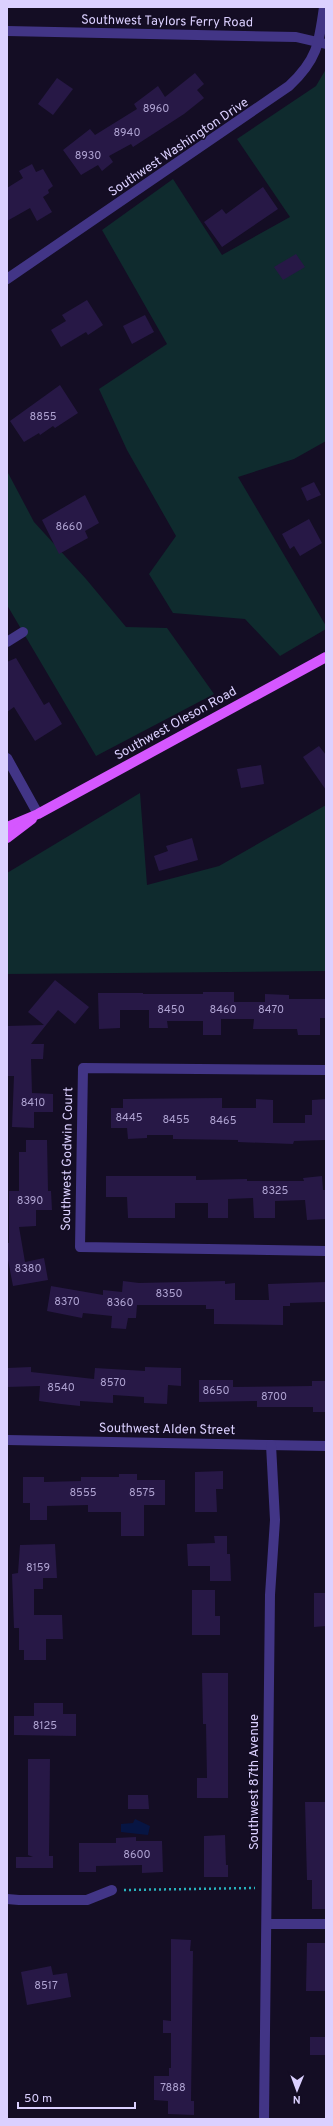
<svg xmlns="http://www.w3.org/2000/svg" width="333" height="2126" font-family="Overpass,sans-serif">
  <style>
    .green { fill: #0f2b2e }
    .water { fill: #071543 }
    .building { fill: #271846 }
    .lines { fill: none; stroke-linecap: round; stroke-linejoin: round }
    .path { stroke: #27b2bc; stroke-width: 2.5; stroke-dasharray: 2 3; stroke-linecap: butt }
    .minor { stroke: #423586; stroke-width: 10 }
    .major { stroke: #d557ff; stroke-width: 10 }
    .labels { text-anchor: middle; dominant-baseline: central; stroke-width: 3; stroke-linejoin: round; paint-order: stroke }
    .number-label { font-size: 11px; fill: #aea2d1 }
    .street-label { font-size: 13px; fill: #dbd0ff; stroke: #140d24 }
  </style>
  <rect width="100%" height="100%" fill="#140d24"/>
  <g class="green">
    <path d="M326,69V441L294,459L238,477L326,626V629L280,656L245,619L173,613L149,574L176,536L127,450L99,389L167,344L102,230L173,179L222,255L290,217L237,139L316,86Z"/>
    <path d="M7,471L34,522L86,579L126,627L167,628L214,694L96,756L7,605Z"/>
    <path d="M140,793L147,885L219,866L326,805V971L7,974V873Z"/>
  </g>
  <path class="water" d="M135,1819L150,1826L148,1835L121,1832V1824L133,1823Z"/>
  <g class="building">
    <path d="M195,73L204,84L197,90L204,98L184,114L133,147L131,144L109,156L113,162L102,171L98,165L81,175L63,150L90,129L95,135L137,109L134,104L158,86L165,97Z"/>
    <path d="M57,78L73,89L53,115L38,104Z"/>
    <path d="M32,164L36,172L43,169L53,186L48,190L49,193L43,197L52,212L37,221L30,208L7,221V188L23,178L19,171Z"/>
    <path d="M263,187L278,209L222,247L204,222L222,209L226,214Z"/>
    <path d="M296,254L305,267L283,280L274,267Z"/>
    <path d="M87,300L103,325L88,335L86,332L61,347L51,330L66,321L62,315Z"/>
    <path d="M145,315L154,332L132,344L123,326Z"/>
    <path d="M60,385L78,413L55,428L53,426L40,435L39,433L24,442L10,421Z"/>
    <path d="M314,482L321,495L307,501L301,488Z"/>
    <path d="M85,495L99,523L85,531L88,538L59,554L42,520Z"/>
    <path d="M309,519L322,543L300,556L294,546L290,549L282,534Z"/>
    <path d="M16,658L44,705L49,702L62,724L35,741L14,707L7,712V662Z"/>
    <path d="M319,746L326,755V790L303,757Z"/>
    <path d="M261,765L264,784L241,788L237,769Z"/>
    <path d="M192,838L198,860L159,871L154,856L168,851L166,846Z"/>
    <path d="M55,980L89,1007L75,1024L58,1010L31,1044H44L43,1059H31L32,1093L53,1094V1112H34V1128L12,1127L14,1076H7V1026L44,1025L28,1012Z"/>
    <path d="M203,992H234V1002H265V994L289,995V999H326V1018H320V1035H298L297,1029H253L254,1019H221V1035H203V1021H167L168,1028H149V1010H120V1028L99,1029L98,993H143V994H203Z"/>
    <path d="M222,1098V1108H256V1099L273,1100V1123H305V1115H312V1100L326,1099V1140L294,1141L293,1144L238,1142V1140L173,1139V1135H147V1138L128,1139L127,1128H111V1108H123V1099Z"/>
    <path d="M26,1140H47L48,1191H51L52,1210H36V1226L19,1227L25,1262L44,1258L48,1280L13,1286L7,1255V1243H9V1191H19V1152H26Z"/>
    <path d="M106,1176H196V1180L247,1179V1181H304L303,1178L322,1176L323,1190H326V1219L307,1220L305,1200L275,1201V1218H254L253,1198L228,1199V1218H208V1203H175V1218H128L127,1197H106Z"/>
    <path d="M123,1281L139,1283L225,1281V1284L235,1283V1300H269L268,1284L326,1282V1302L290,1303V1306H283V1325L214,1324V1309H206V1305H137L136,1318H128L126,1329L111,1328L112,1316L83,1313L82,1318L47,1311L51,1286L103,1295V1290L122,1292Z"/>
    <path d="M31,1367V1372L94,1379L95,1368L145,1371V1367L181,1368V1386L168,1385L167,1404L144,1403V1397L113,1395V1403L80,1401V1406L61,1404L39,1401L40,1386L7,1387V1368Z"/>
    <path d="M199,1380H233V1387L312,1386V1381H326V1412H313V1407H257V1401L199,1402Z"/>
    <path d="M223,1471V1489H216L217,1512H195V1472Z"/>
    <path d="M119,1474H137V1480H165V1505H144V1536H121V1512H88V1505L47,1506V1520H30V1503H23V1477H44V1482L81,1481V1477H119Z"/>
    <path d="M214,1536H227V1554H230L231,1581H210V1566H188L187,1544L215,1543Z"/>
    <path d="M55,1544L57,1578H43V1589H34V1615H62L63,1639H46V1660H24V1650H19V1628H14L12,1574L18,1573L20,1545Z"/>
    <path d="M192,1590H215V1616H220V1635H192Z"/>
    <path d="M314,1593H326V1626L314,1627Z"/>
    <path d="M202,1673H228V1798H197V1778H207L206,1724H203Z"/>
    <path d="M34,1703H63V1714H76V1736L14,1735V1716H34Z"/>
    <path d="M28,1759H50L49,1856H53V1868H16V1857H33L28,1855Z"/>
    <path d="M128,1795H148L149,1809H128Z"/>
    <path d="M305,1802H326V1909H312V1880H307Z"/>
    <path d="M225,1835L226,1865H228V1877H204V1836Z"/>
    <path d="M136,1837V1841H162L163,1872L142,1873V1865L96,1866V1872H79V1843H116V1838Z"/>
    <path d="M171,1939L191,1940L190,1951H193L191,2101H194V2115L168,2114V2101L154,2100V2076H169V2068H171V2033H163V2020L171,2021Z"/>
    <path d="M307,1943H326V1991H306Z"/>
    <path d="M51,1966L53,1975L67,1973L71,1997L27,2005L21,1972Z"/>
    <rect x="310" y="2037" width="16" height="18"/>
  </g>
  <g class="lines">
    <path class="path" d="M124,1890L255,1888"/>
    <g class="minor">
      <path d="M7,31L296,37L326,44"/>
      <path d="M7,279L289,86C317,60 319,44 324,7"/>
      <path d="M7,642L23,632"/>
      <path d="M7,758L38,814"/>
      <path d="M326,1070L83,1068L80,1247L326,1251"/>
      <path d="M7,1440L326,1446"/>
      <path d="M7,1899L19,1900H87L112,1890"/>
      <path d="M268,1924H326"/>
      <path d="M264,2119L270,1595L275,1520L271,1445"/>
    </g>
    <g class="major">
      <path d="M7,827L38,814L326,657"/>
      <path d="M7,838L32,819"/>
    </g>
  </g>
  <g class="labels">
    <g class="number-label">
      <text x="156" y="109">8960</text>
      <text x="127" y="133">8940</text>
      <text x="88" y="156">8930</text>
      <text x="43" y="417">8855</text>
      <text x="69" y="527">8660</text>
      <text x="171" y="1010">8450</text>
      <text x="223" y="1010">8460</text>
      <text x="271" y="1010">8470</text>
      <text x="33" y="1103">8410</text>
      <text x="129" y="1118">8445</text>
      <text x="176" y="1120">8455</text>
      <text x="223" y="1121">8465</text>
      <text x="275" y="1191">8325</text>
      <text x="30" y="1201">8390</text>
      <text x="28" y="1269">8380</text>
      <text x="169" y="1294">8350</text>
      <text x="67" y="1302">8370</text>
      <text x="120" y="1303">8360</text>
      <text x="113" y="1383">8570</text>
      <text x="61" y="1388">8540</text>
      <text x="216" y="1391">8650</text>
      <text x="274" y="1397">8700</text>
      <text x="83" y="1493">8555</text>
      <text x="142" y="1493">8575</text>
      <text x="38" y="1568">8159</text>
      <text x="45" y="1726">8125</text>
      <text x="137" y="1855">8600</text>
      <text x="46" y="1986">8517</text>
      <text x="173" y="2088">7888</text>
    </g>
    <g class="street-label">
      <text transform="translate(167 22) rotate(1)">Southwest Taylors Ferry Road</text>
      <text transform="translate(179 148) rotate(-34)">Southwest Washington Drive</text>
      <text transform="translate(176 724) rotate(-29)">Southwest Oleson Road</text>
      <text transform="translate(68 1159) rotate(-89)">Southwest Godwin Court</text>
      <text transform="translate(167 1430) rotate(1)">Southwest Alden Street</text>
      <text transform="translate(255 1782) rotate(-90)">Southwest 87th Avenue</text>
    </g>
  </g>
  <rect width="333" height="2126" fill="none" stroke="#dbd0ff" stroke-width="16"/>
  <g transform="translate(297 2090) rotate(181)" stroke="#140d24" stroke-width="3" paint-order="stroke">
  <path d="M0-3L7 15L0 10L-7 15Z" fill="#dbd0ff"/>
  <text y="-6" font-size="11" font-weight="bold" text-anchor="middle" fill="#dbd0ff">N</text>
  </g>
  <path d="M18 2102v6h117v-6" fill="none" stroke="#dbd0ff" stroke-width="2"/>
  <text x="24" y="2102" font-size="12" fill="#dbd0ff" stroke="#140d24" stroke-width="3" paint-order="stroke">50 m</text>
</svg>
